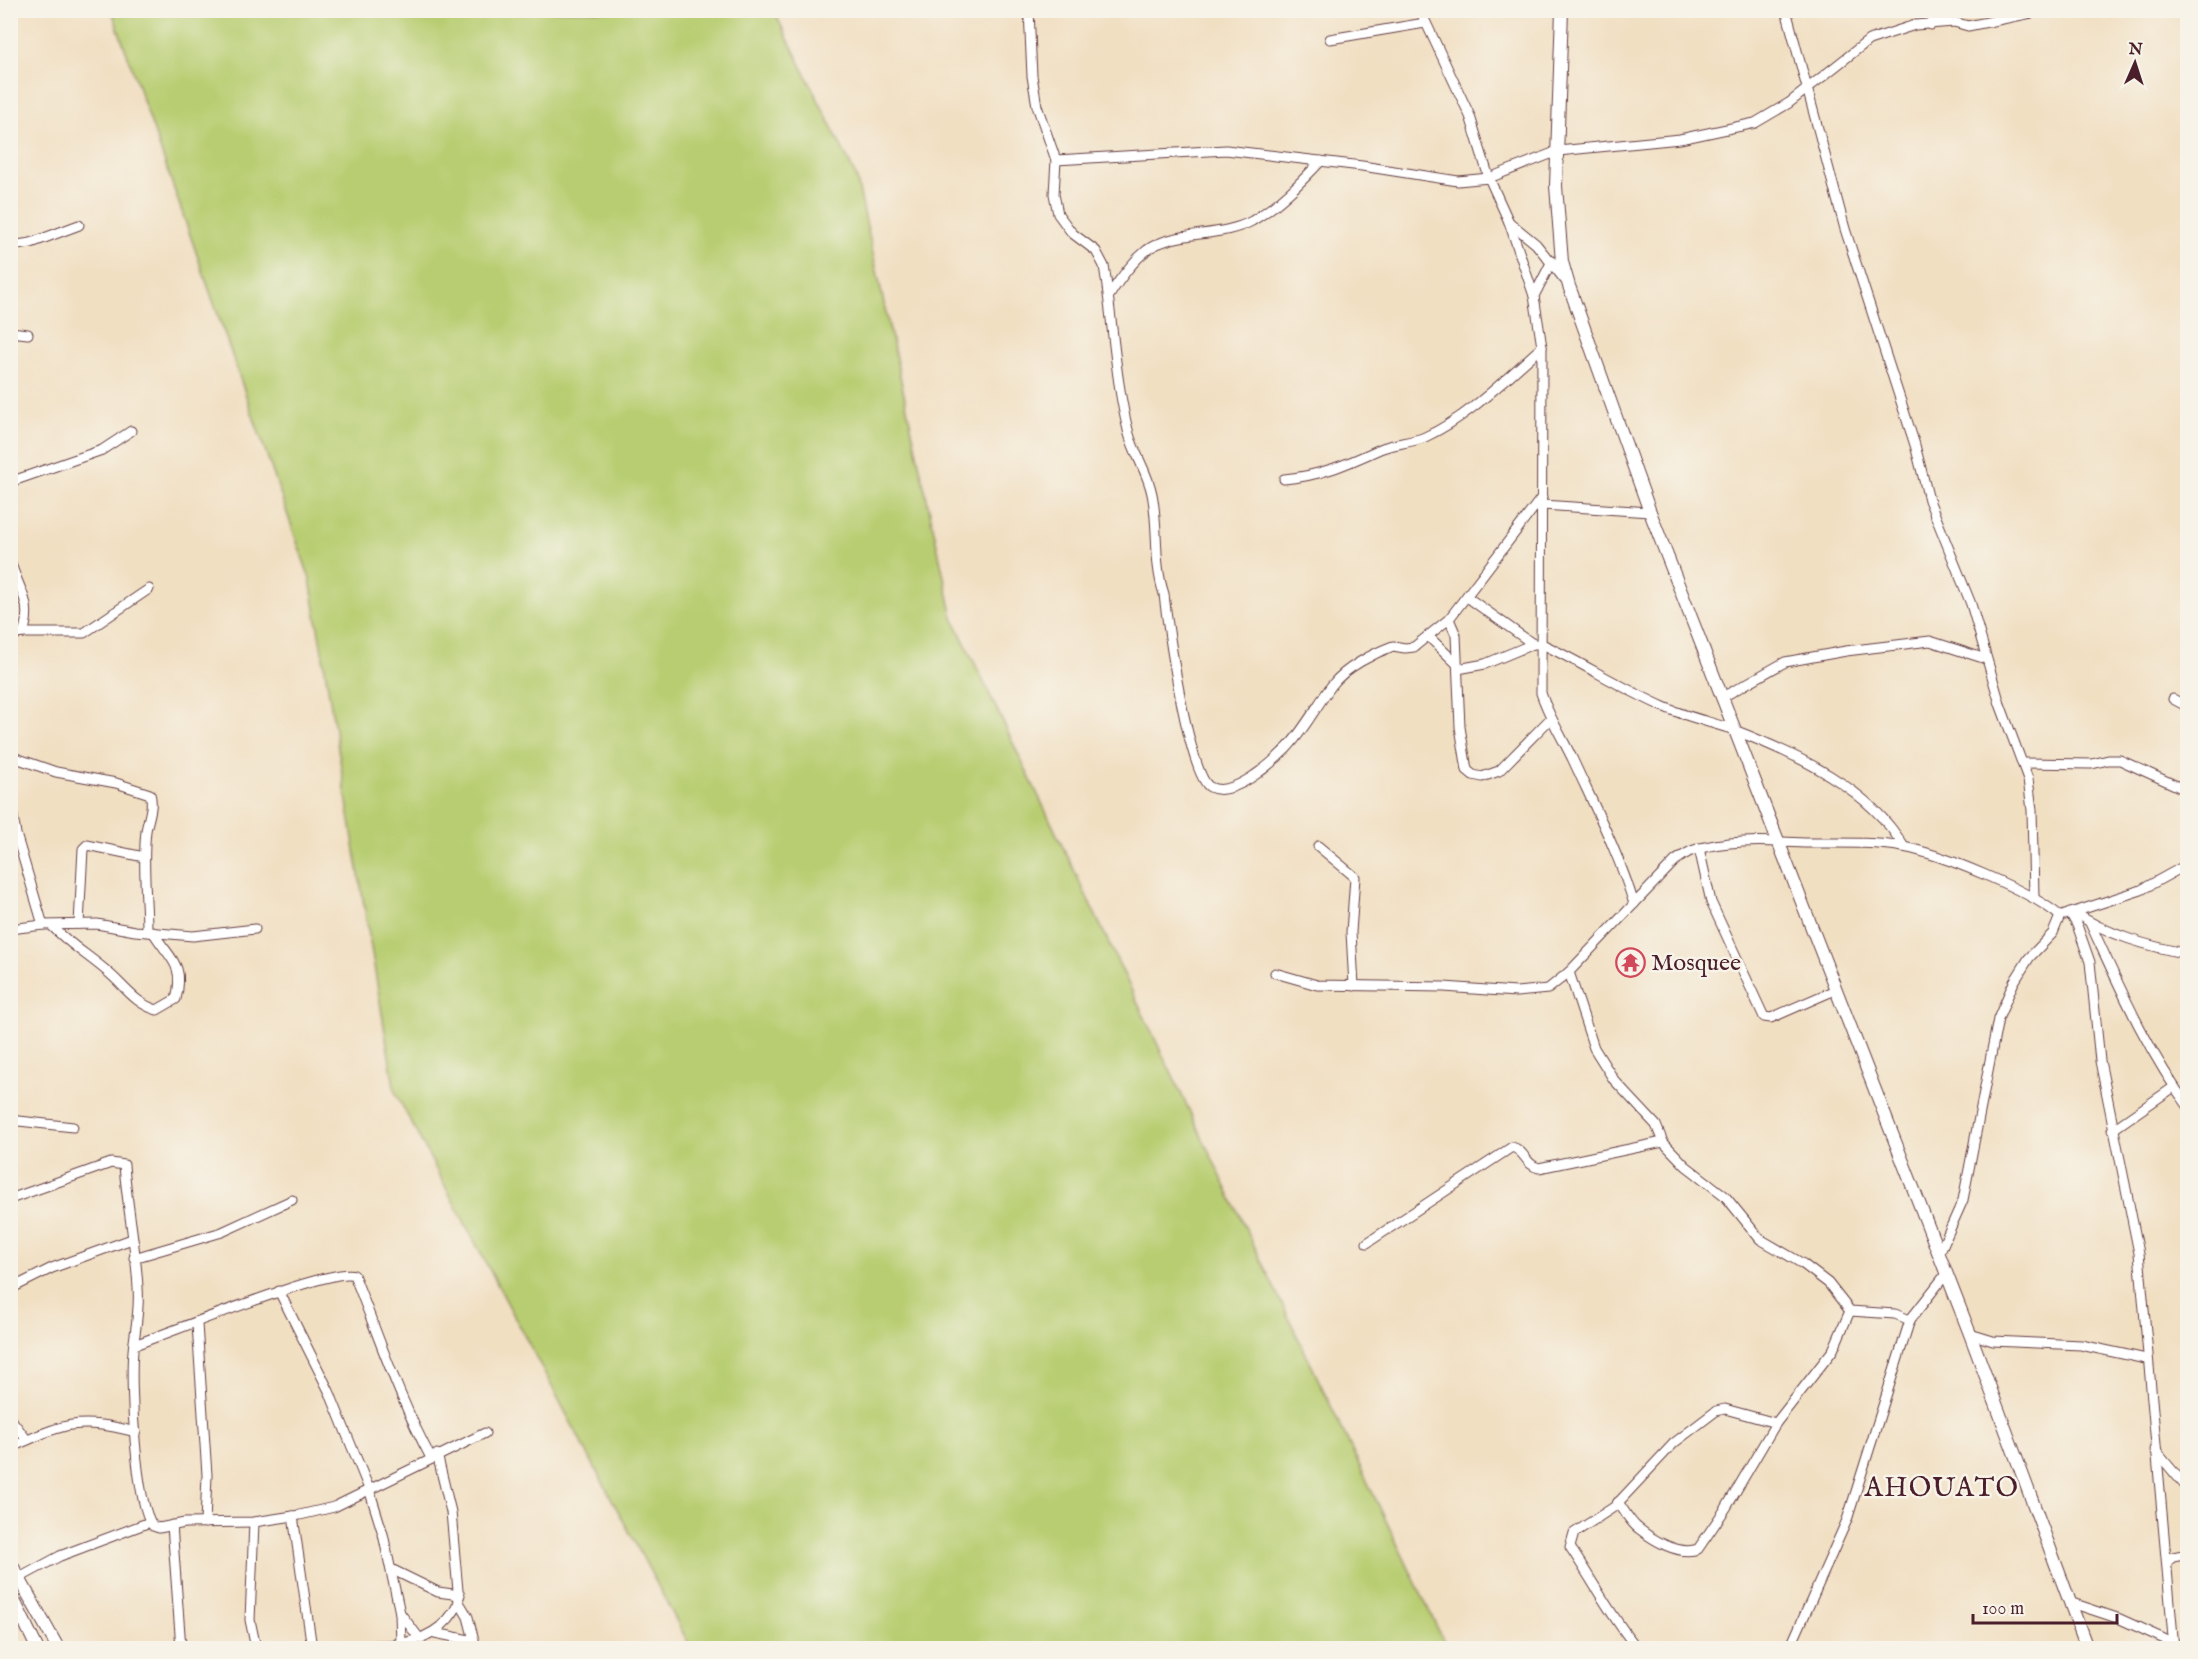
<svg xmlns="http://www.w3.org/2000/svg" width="2198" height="1659" font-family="'IM FELL English',serif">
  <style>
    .green { fill: #b8cd71; stroke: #81764e; stroke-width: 1.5 }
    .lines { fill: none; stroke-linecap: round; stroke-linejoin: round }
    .minor-casing { stroke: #633c42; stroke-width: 11 }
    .tertiary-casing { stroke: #633c42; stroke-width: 14 }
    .minor { stroke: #fff; stroke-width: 9 }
    .tertiary { stroke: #fff; stroke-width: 12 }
    .labels { text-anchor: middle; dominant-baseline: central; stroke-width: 5; stroke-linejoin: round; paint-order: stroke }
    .poi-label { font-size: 24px; fill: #4a1f2b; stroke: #f7f3e8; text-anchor: start }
    .quarter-label { font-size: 27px; letter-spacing: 1.5px; fill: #4a1f2b; stroke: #f7f3e8 }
  </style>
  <rect width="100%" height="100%" fill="#f7f3e8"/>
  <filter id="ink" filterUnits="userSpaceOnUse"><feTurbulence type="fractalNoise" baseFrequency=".0167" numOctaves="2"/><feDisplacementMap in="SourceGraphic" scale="12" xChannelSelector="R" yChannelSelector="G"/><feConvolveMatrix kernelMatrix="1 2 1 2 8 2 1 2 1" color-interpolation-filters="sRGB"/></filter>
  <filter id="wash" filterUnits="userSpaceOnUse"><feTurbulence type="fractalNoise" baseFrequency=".008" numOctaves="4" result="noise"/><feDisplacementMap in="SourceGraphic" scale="24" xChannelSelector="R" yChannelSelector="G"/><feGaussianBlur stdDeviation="1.35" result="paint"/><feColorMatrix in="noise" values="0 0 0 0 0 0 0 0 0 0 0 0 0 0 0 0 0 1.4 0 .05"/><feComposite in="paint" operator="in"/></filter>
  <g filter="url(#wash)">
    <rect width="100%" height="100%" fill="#f1dfc2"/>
    <path class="green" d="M112,11H774L856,176L953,618L1447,1648H691L395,1092L310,579Z"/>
  </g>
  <g filter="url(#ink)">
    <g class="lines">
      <defs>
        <g id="minor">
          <path d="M1029,10L1032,76L1037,106L1056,160L1054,194L1058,214L1072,233L1096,251L1104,266C1113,322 1115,380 1129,434C1135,455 1148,473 1152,494C1159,528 1153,561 1164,594C1167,623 1189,776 1210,787C1232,799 1272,763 1287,748C1305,729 1317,705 1332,685C1345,668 1374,653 1393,646L1405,648L1414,647L1449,619L1542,497"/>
          <path d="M1420,10L1470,116L1489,178L1509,222L1536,244L1564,279"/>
          <path d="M1786,10L1845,229L1915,445L1929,500L1971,604L2000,704L2028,779L2032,810L2034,897"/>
          <path d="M1931,25L1940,10"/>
          <path d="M1330,39L1425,23"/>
          <path d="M1056,160L1226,150L1362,166L1458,181L1489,178L1558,151L1680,139L1755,123L1789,103L1869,40L1915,25L1954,22L1968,26L2047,10"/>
          <path d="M1509,222L1534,296L1542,347L1541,693C1549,717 1562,737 1573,760C1595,808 1619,854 1634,904"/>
          <path d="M10,246L31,243L79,225"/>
          <path d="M1109,296C1119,280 1132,262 1147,250C1174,230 1221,238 1252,221C1279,205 1300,183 1321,161"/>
          <path d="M1534,296L1552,261"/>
          <path d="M10,332L28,334"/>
          <path d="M1284,479C1320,476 1347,464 1380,449C1394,443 1411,443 1425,437C1469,417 1506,378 1542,347"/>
          <path d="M10,482L102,450L131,431"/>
          <path d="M1542,505L1650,512"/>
          <path d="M10,560C18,590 34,602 23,633L10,635"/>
          <path d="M1467,597L1533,644"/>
          <path d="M1449,619L1456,635L1460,727L1467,770L1473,775L1482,777L1499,771L1550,719"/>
          <path d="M23,633H84L149,589"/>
          <path d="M1428,636L1457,664"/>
          <path d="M1458,669L1485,664L1533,644H1542C1584,664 1623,689 1664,707C1687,717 1711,722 1734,730C1796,754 1870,788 1904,847"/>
          <path d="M1721,698L1785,662L1846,651L1930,641L1986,659"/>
          <path d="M2173,699L2188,707"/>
          <path d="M10,756L56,772L116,783L150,794C154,806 148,819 146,831C142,866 147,897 147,931"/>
          <path d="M2022,763L2092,764L2108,760H2120L2188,791"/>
          <path d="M10,799L16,834L43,925"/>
          <path d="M1318,846L1355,877L1351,932L1354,986"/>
          <path d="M1699,848L1711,902L1764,1017L1771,1018L1835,990"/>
          <path d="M2074,912C2107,935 2148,946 2188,954"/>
          <path d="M2070,913L2077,925L2090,962L2100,1061L2139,1253L2174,1648"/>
          <path d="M2065,915L2141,890L2188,864"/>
          <path d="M2090,923C2119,985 2147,1051 2188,1106"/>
          <path d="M79,924L83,849L87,845L144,857"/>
          <path d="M52,926C70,945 91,957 110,974C126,988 136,1004 157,1010L176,999C185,963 170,960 153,932"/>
          <path d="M10,929L43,925L97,924L135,931L193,936L255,929"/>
          <path d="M1569,972L1594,1048L1614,1080L1656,1125L1663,1142L1686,1166L1725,1196L1760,1239L1803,1264L1828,1283L1850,1311L1895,1314L1910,1320"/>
          <path d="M1275,973L1317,985L1444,987L1516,992L1548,989L1569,972L1675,861C1681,857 1687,852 1694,850C1731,838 1773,842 1812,843C1842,843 1873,842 1903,847C1941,854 2031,891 2060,916L2053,933L2029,958L2014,982L1998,1019L1963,1200L1938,1256"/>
          <path d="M10,1120L73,1127"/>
          <path d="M2112,1130L2174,1087"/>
          <path d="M10,1199L111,1163L124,1165C127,1206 136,1247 138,1288C140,1310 135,1329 133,1351C130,1382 135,1503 153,1526L159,1528L185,1523L254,1522L300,1515L334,1507L485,1433"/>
          <path d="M1367,1243L1512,1147C1525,1150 1525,1165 1539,1168L1663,1142"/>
          <path d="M134,1258L222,1232L292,1200"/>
          <path d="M10,1289L52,1268L132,1239"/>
          <path d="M279,1291L329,1391L369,1489L383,1534L400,1613L401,1643"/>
          <path d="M197,1324L207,1475L205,1523"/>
          <path d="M1970,1334L1993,1341L2081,1345L2146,1359"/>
          <path d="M134,1345C167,1334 333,1266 354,1275C379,1337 399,1399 431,1458"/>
          <path d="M10,1418L27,1440"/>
          <path d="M10,1448C65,1423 77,1417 136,1432"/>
          <path d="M2155,1450L2188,1489"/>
          <path d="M1618,1502C1624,1510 1630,1522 1638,1528C1653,1540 1679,1556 1698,1549L1726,1508L1776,1423L1833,1350L1850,1311"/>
          <path d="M293,1516L312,1648"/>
          <path d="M254,1522L250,1620L256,1648"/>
          <path d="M172,1525L181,1648"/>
          <path d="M2168,1561L2173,1557L2188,1554"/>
          <path d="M391,1569L438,1592L460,1595"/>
          <path d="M21,1577L60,1556L150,1522"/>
          <path d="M459,1602L468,1617L476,1648"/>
          <path d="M2069,1602L2120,1619L2184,1648"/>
          <path d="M400,1613L420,1639"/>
          <path d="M10,1624L25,1621"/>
          <path d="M435,1633L474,1641"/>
          <path d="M357,1648C368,1644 378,1646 390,1645C420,1642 446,1631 459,1602L451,1512L437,1454"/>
          <path d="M1637,1648C1611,1617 1593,1581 1570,1547L1574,1533L1614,1507L1674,1443L1716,1411L1725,1409L1776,1423"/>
          <path d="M1790,1648L1847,1520L1910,1320L1946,1274"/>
        </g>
        <g id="tertiary">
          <path d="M1562,10L1556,186L1562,262L1569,286L1650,512L1970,1334L2087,1648"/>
          <path d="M10,1562L58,1648"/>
          <path d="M10,1592L37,1648"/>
        </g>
      </defs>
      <use href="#minor" class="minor-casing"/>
      <use href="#tertiary" class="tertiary-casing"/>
      <use href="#minor" class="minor"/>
      <use href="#tertiary" class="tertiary"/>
    </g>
  </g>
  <defs>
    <symbol id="temple-ring" viewBox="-11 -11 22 22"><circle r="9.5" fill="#f7f3e8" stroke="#d1495b" stroke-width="1.5"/><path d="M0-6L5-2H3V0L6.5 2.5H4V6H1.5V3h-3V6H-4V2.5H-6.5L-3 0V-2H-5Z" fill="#d1495b"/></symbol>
  </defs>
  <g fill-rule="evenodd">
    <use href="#temple-ring" x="1614" y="946" width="33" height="33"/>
  </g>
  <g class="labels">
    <g class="poi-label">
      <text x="1651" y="963">Mosquee</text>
    </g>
    <g class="quarter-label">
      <text x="1942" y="1489">AHOUATO</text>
    </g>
  </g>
  <rect width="2198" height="1659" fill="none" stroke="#f7f3e8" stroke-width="36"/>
  <g transform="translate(2135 63) rotate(3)" stroke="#f7f3e8" stroke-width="4.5" paint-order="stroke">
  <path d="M0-4.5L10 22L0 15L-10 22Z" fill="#4a1f2b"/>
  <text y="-9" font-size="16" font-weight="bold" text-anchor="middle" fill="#4a1f2b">N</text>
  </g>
  <path d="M1973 1614v9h144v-9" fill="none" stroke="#4a1f2b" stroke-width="3"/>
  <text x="1982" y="1614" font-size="18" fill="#4a1f2b" stroke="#f7f3e8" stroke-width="4.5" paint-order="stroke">100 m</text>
</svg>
